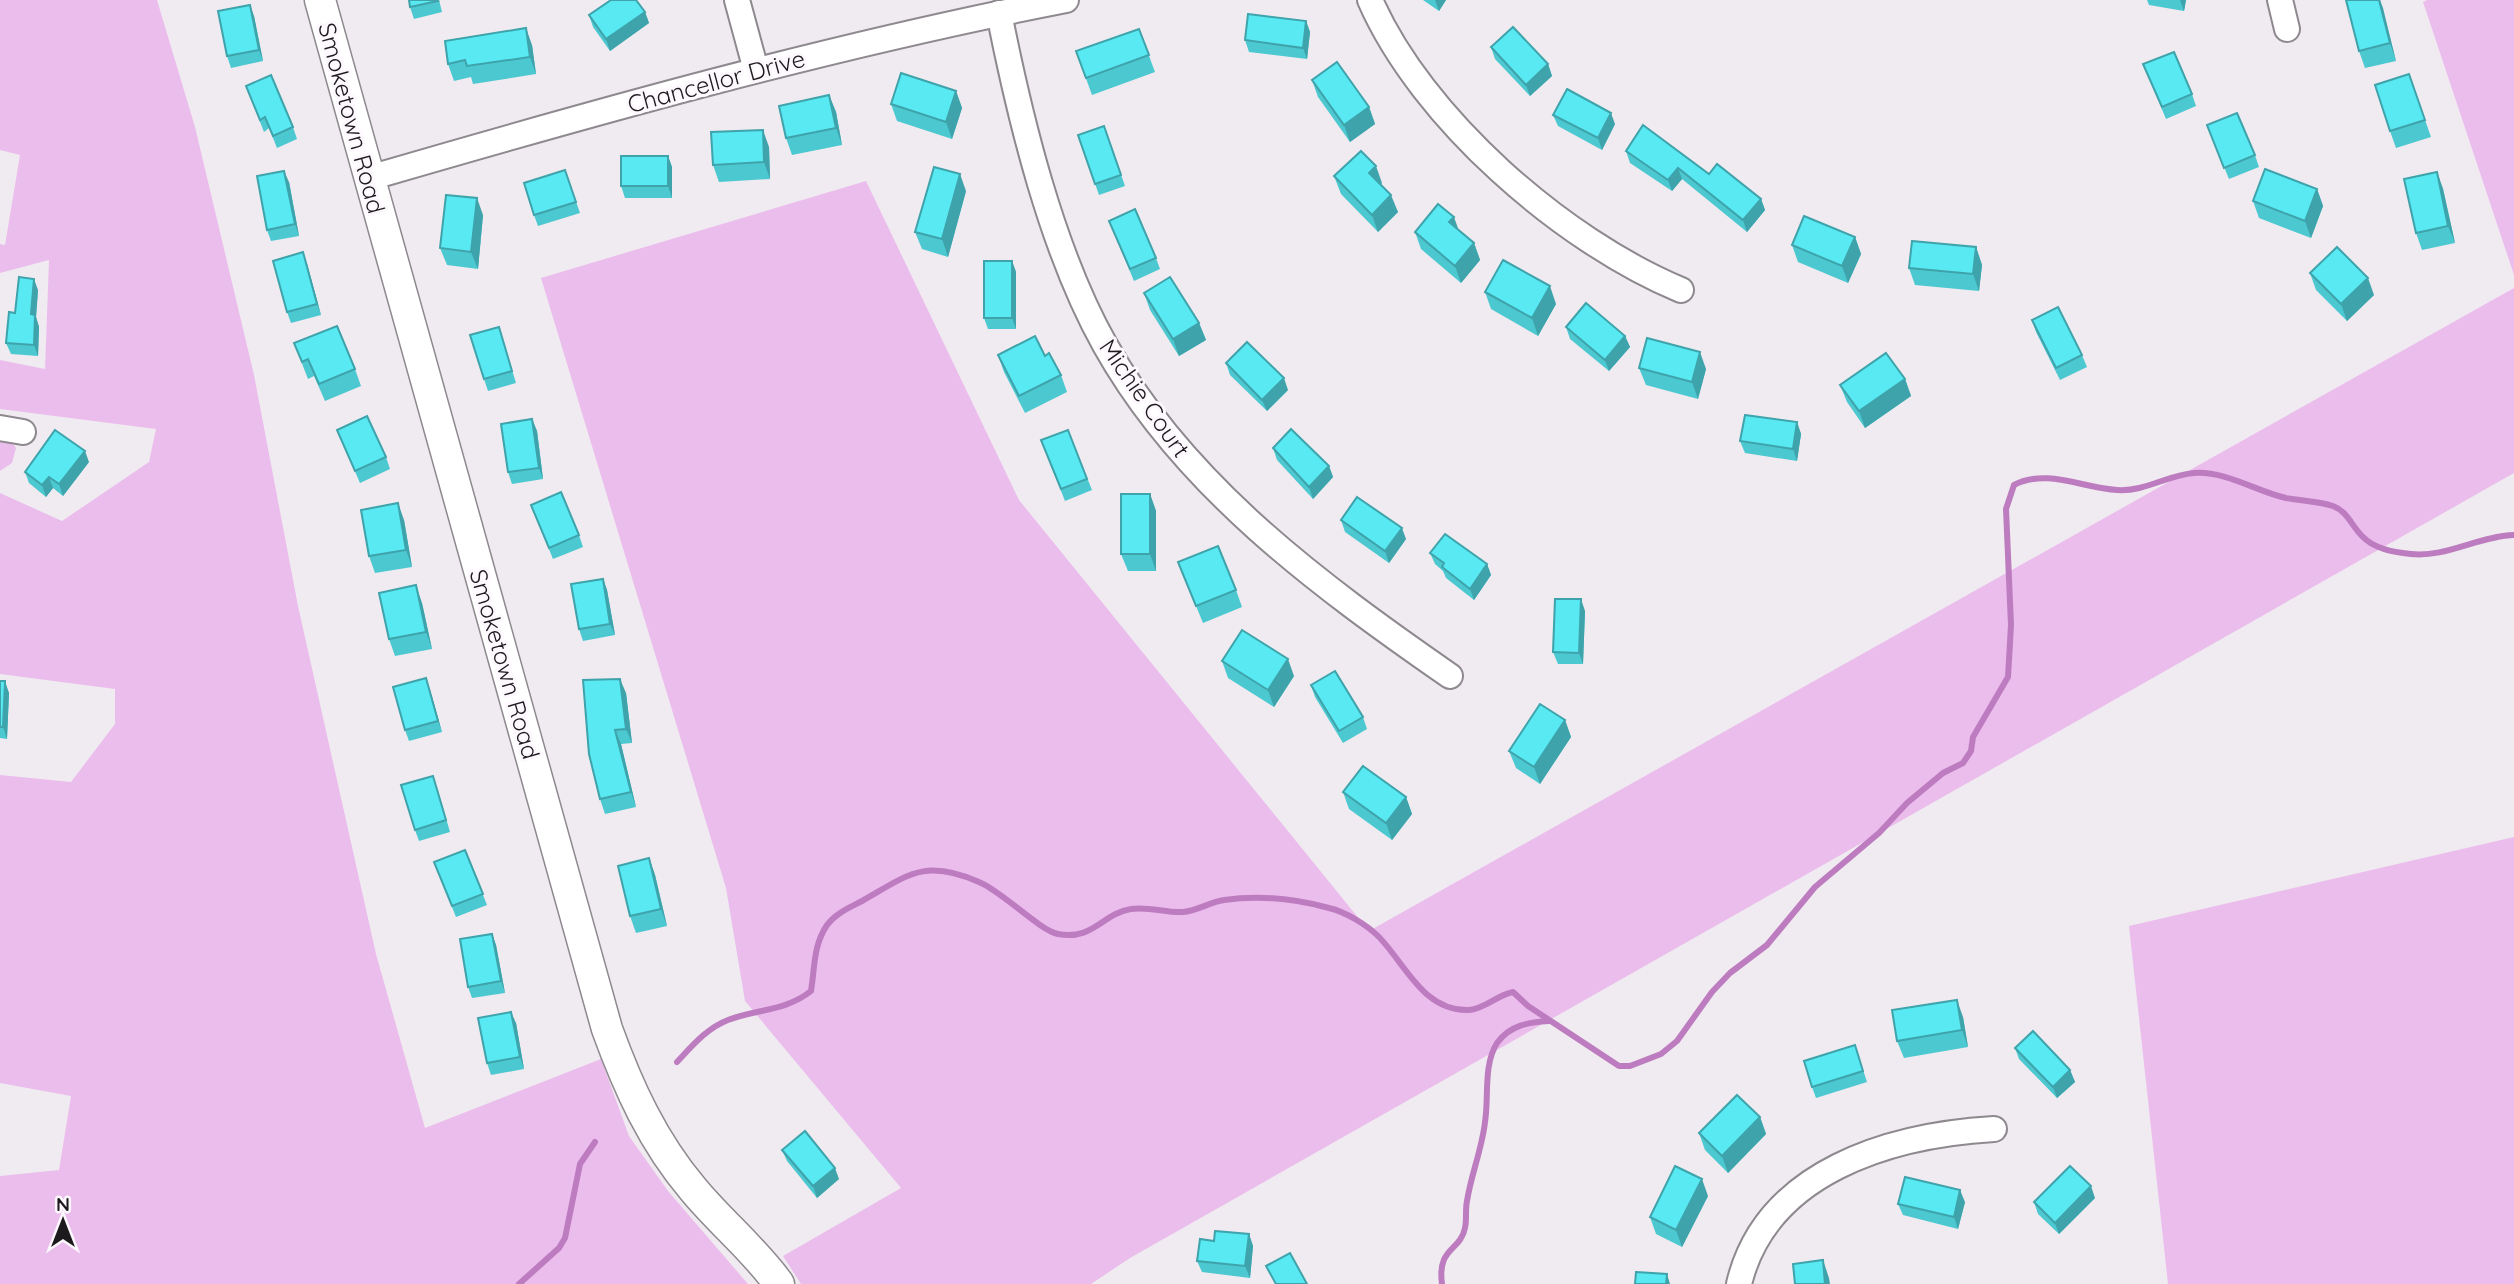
<svg xmlns="http://www.w3.org/2000/svg" width="2514" height="1284" font-family="Quicksand,sans-serif">
  <style>
    .green { fill: #ebbded }
    .lines { fill: none; stroke-linecap: round; stroke-linejoin: round }
    .stream { stroke: #bd7cc0; stroke-width: 6 }
    .minor-casing { stroke: #8e898e; stroke-width: 28 }
    .major-casing { stroke: #8e898e; stroke-width: 33 }
    .minor { stroke: #fff; stroke-width: 24 }
    .major { stroke: #fff; stroke-width: 30 }
    .wall { fill: #4cc8d1 }
    .shaded-wall { fill: #3ea3aa }
    .building { fill: #58e9f3; stroke: #3ea3aa; stroke-width: 2 }
    .labels { text-anchor: middle; dominant-baseline: central; stroke-width: 6; stroke-linejoin: round; paint-order: stroke }
    .street-label { font-size: 24px; fill: #1c1a1c; stroke: #fdf8fd }
  </style>
  <rect width="100%" height="100%" fill="#f0ebf0"/>
  <g class="green">
    <path d="M0,0H157L195,127L254,375L298,606L376,954L425,1128L601,1059L629,1136L668,1191L748,1284H0V1176L59,1170L71,1096L0,1083V775L71,782L115,724V689L0,674V493L62,521L149,462L156,429L0,409V360L45,369L49,260L0,273V244L5,245L20,155L0,150Z"/>
    <path d="M2427,0H2514V275L2423,2Z"/>
    <path d="M866,181L1019,500L1369,931L2514,288V473L1130,1258L1091,1284H801L783,1256L901,1188L745,1001L726,888L541,278Z"/>
    <path d="M0,435L8,437L16,448L12,463L0,471Z"/>
    <path d="M2514,837V1284H2168L2129,926Z"/>
  </g>
  <g class="lines">
    <g class="stream">
      <path d="M677,1062C692,1046 707,1028 728,1020C757,1009 786,1011 811,991C815,967 813,946 827,925C836,913 849,908 862,901C908,875 924,858 979,882C1003,892 1039,930 1058,934C1093,941 1103,913 1131,909C1148,906 1166,913 1183,912C1197,911 1210,902 1224,900C1258,895 1296,899 1329,908C1346,912 1367,925 1379,937C1406,965 1424,1012 1469,1010C1485,1009 1497,995 1513,992L1528,1006L1619,1066H1630L1661,1054L1677,1041L1712,992L1730,973L1767,945L1815,887L1879,833L1907,803L1943,773L1963,763L1971,751L1973,737L2008,677L2011,625L2006,509L2014,485C2046,468 2083,488 2117,490C2145,492 2167,475 2194,473C2227,471 2255,491 2286,498C2302,501 2317,501 2333,506C2348,512 2351,525 2362,536C2374,549 2393,552 2411,554C2445,558 2479,536 2514,535"/>
      <path d="M519,1284L559,1248L565,1238L580,1164L595,1142"/>
      <path d="M1442,1284C1437,1247 1460,1252 1465,1228C1467,1219 1465,1210 1467,1201C1471,1175 1482,1149 1485,1122C1489,1098 1483,1065 1497,1043C1510,1025 1529,1022 1549,1021"/>
    </g>
    <defs>
      <g id="minor">
        <path d="M737,0L756,70"/>
        <path d="M1370,0C1422,119 1563,241 1681,290"/>
        <path d="M2280,0L2287,29"/>
        <path d="M999,13C1020,119 1052,251 1105,345C1184,486 1319,585 1450,676"/>
        <path d="M369,178C599,111 830,46 1066,0"/>
        <path d="M0,428L23,432"/>
        <path d="M1739,1284C1766,1171 1891,1135 1994,1129"/>
      </g>
      <path id="major" d="M320,0L607,1029C628,1087 653,1142 693,1189C720,1222 754,1249 779,1284"/>
    </defs>
    <use href="#minor" class="minor-casing"/>
    <use href="#major" class="major-casing"/>
    <use href="#minor" class="minor"/>
    <use href="#major" class="major"/>
  </g>
  <g class="wall">
    <path d="M439,0L442,12L414,19L410,7Z"/>
    <path d="M1423,0H1446L1439,11Z"/>
    <path d="M2147,0H2186L2184,11L2149,5Z"/>
    <path d="M2346,0H2380L2396,61L2365,68L2359,51Z"/>
    <path d="M645,12L649,23L610,51L593,27L589,15Z"/>
    <path d="M254,16L263,61L231,68L227,56Z"/>
    <path d="M1306,21L1310,32L1307,59L1249,52L1245,40Z"/>
    <path d="M1139,29L1155,72L1092,95L1076,51Z"/>
    <path d="M532,45L536,74L473,84L471,77L454,81L448,64Z"/>
    <path d="M1491,47L1548,64L1552,76L1530,96L1495,59Z"/>
    <path d="M2143,64L2192,94L2196,106L2166,119Z"/>
    <path d="M2409,74L2431,137L2396,148L2390,131Z"/>
    <path d="M1312,80L1369,107L1375,124L1350,142L1318,97Z"/>
    <path d="M246,86L293,127L297,139L277,148L269,128L264,132Z"/>
    <path d="M956,91L962,108L952,139L897,121L891,104Z"/>
    <path d="M829,95L836,112L842,145L792,155L786,138Z"/>
    <path d="M1553,115L1615,124L1602,150L1558,126Z"/>
    <path d="M2207,125L2255,155L2259,167L2229,179Z"/>
    <path d="M1104,126L1125,186L1099,195L1078,135Z"/>
    <path d="M769,147L770,179L719,182L713,165Z"/>
    <path d="M1626,151L1709,174L1761,199L1765,210L1747,232L1682,179L1672,191L1630,163Z"/>
    <path d="M668,156L672,167V198H625L621,186Z"/>
    <path d="M565,170L580,213L538,226L534,215Z"/>
    <path d="M2437,172L2443,189L2455,243L2422,250L2416,233Z"/>
    <path d="M1334,176L1382,183L1381,184L1398,212L1378,232L1341,194Z"/>
    <path d="M289,182L299,236L271,241L267,230Z"/>
    <path d="M2317,189L2323,206L2311,238L2259,218L2253,201Z"/>
    <path d="M966,191L948,257L922,249L915,232Z"/>
    <path d="M483,215L478,269L447,265L440,248Z"/>
    <path d="M1109,221L1156,258L1160,269L1134,281Z"/>
    <path d="M1458,229L1474,243L1480,260L1461,283L1421,249L1415,232Z"/>
    <path d="M1855,237L1861,254L1848,283L1798,262L1792,245Z"/>
    <path d="M1976,247L1982,265L1979,291L1915,285L1909,268Z"/>
    <path d="M1012,261L1016,272V329H988L984,318Z"/>
    <path d="M307,264L321,315L291,323L287,312Z"/>
    <path d="M2310,273L2374,295L2347,321L2316,290Z"/>
    <path d="M38,290L36,317L39,327L38,356L11,354L6,343L15,313Z"/>
    <path d="M1485,292L1556,304L1538,336L1491,309Z"/>
    <path d="M1144,293L1199,323L1206,340L1179,356L1150,310Z"/>
    <path d="M2032,320L2082,355L2087,367L2060,380L2036,332Z"/>
    <path d="M499,327L516,383L488,391L484,379Z"/>
    <path d="M1566,327L1625,336L1630,347L1609,371L1570,339Z"/>
    <path d="M294,343L355,369L361,386L325,401L314,376L308,379Z"/>
    <path d="M998,355L1061,375L1067,392L1025,413L1004,372Z"/>
    <path d="M1226,363L1288,390L1267,411L1230,375Z"/>
    <path d="M1639,368L1706,369L1698,399L1646,385Z"/>
    <path d="M1905,379L1911,396L1865,428L1847,402L1840,385Z"/>
    <path d="M532,419L537,431L543,479L512,484L508,472Z"/>
    <path d="M1797,422L1801,434L1797,461L1745,453L1740,441Z"/>
    <path d="M337,430L386,457L390,469L360,483Z"/>
    <path d="M1068,430L1092,490L1065,501L1041,440Z"/>
    <path d="M1273,448L1329,466L1333,477L1313,499L1277,460Z"/>
    <path d="M89,462L63,496L53,488L46,497L29,483L25,472Z"/>
    <path d="M1150,494L1156,511V571H1128L1121,554Z"/>
    <path d="M531,505L579,535L583,547L553,559Z"/>
    <path d="M404,520L412,567L375,573L369,556Z"/>
    <path d="M1341,520L1406,539L1389,563L1345,532Z"/>
    <path d="M1430,553L1487,564L1491,575L1474,600L1446,578L1443,571L1435,564Z"/>
    <path d="M1178,562L1236,590L1242,607L1203,623Z"/>
    <path d="M603,579L607,590L615,635L583,641L579,629Z"/>
    <path d="M422,603L432,649L395,656L389,639Z"/>
    <path d="M1585,611L1583,664H1558L1553,652Z"/>
    <path d="M1222,661L1294,676L1274,707L1228,678Z"/>
    <path d="M0,681L9,693L7,739L0,738Z"/>
    <path d="M1311,685L1363,717L1367,729L1343,743L1315,697Z"/>
    <path d="M430,690L442,732L409,741L405,730Z"/>
    <path d="M626,693L632,743L621,744L636,807L605,814L600,799L589,754Z"/>
    <path d="M1565,720L1571,737L1540,784L1516,768L1509,751Z"/>
    <path d="M437,787L450,832L419,841L415,830Z"/>
    <path d="M1343,792L1406,797L1412,814L1392,840L1349,809Z"/>
    <path d="M465,850L487,905L456,917L434,862Z"/>
    <path d="M649,858L655,875L667,926L636,933L630,916Z"/>
    <path d="M492,934L496,945L505,993L472,998L468,987Z"/>
    <path d="M1963,1017L1968,1047L1904,1058L1897,1041Z"/>
    <path d="M516,1023L524,1069L491,1075L487,1063Z"/>
    <path d="M1855,1045L1867,1082L1816,1098L1812,1087Z"/>
    <path d="M2015,1048L2070,1070L2075,1082L2057,1098L2019,1059Z"/>
    <path d="M1760,1117L1766,1134L1728,1173L1705,1150L1699,1133Z"/>
    <path d="M782,1150L839,1179L817,1198L787,1161Z"/>
    <path d="M1708,1196L1682,1247L1656,1234L1650,1217Z"/>
    <path d="M2095,1198L2059,1234L2038,1214L2034,1202Z"/>
    <path d="M1965,1202L1958,1229L1903,1215L1898,1204Z"/>
    <path d="M1249,1234L1253,1246L1250,1278L1202,1272L1197,1261L1214,1241Z"/>
  </g>
  <g class="shaded-wall">
    <path d="M1435,0H1446L1439,11Z"/>
    <path d="M2180,0H2186L2184,11Z"/>
    <path d="M2379,0H2380L2383,8L2396,61L2390,43Z"/>
    <path d="M250,5L254,16L263,61L259,50Z"/>
    <path d="M645,12L649,23L610,51L606,39Z"/>
    <path d="M1306,21L1310,32L1307,59L1303,48Z"/>
    <path d="M526,28L532,45L536,74L530,57Z"/>
    <path d="M1548,64L1552,76L1530,96L1526,85Z"/>
    <path d="M956,91L962,108L952,139L946,122Z"/>
    <path d="M829,95L836,112L842,145L836,128Z"/>
    <path d="M1369,107L1375,124L1350,142L1344,125Z"/>
    <path d="M1611,113L1615,124L1602,150L1598,138Z"/>
    <path d="M763,130L769,147L770,179L764,162Z"/>
    <path d="M668,156L672,167V198L668,186Z"/>
    <path d="M1376,166L1382,183L1376,190L1369,173Z"/>
    <path d="M1678,168L1682,179L1672,191L1668,180Z"/>
    <path d="M284,171L289,182L299,236L295,224Z"/>
    <path d="M2437,172L2443,189L2455,243L2448,226Z"/>
    <path d="M960,174L966,191L948,257L942,239Z"/>
    <path d="M2317,189L2323,206L2311,238L2305,221Z"/>
    <path d="M1391,195L1398,212L1378,232L1372,215Z"/>
    <path d="M477,198L483,215L478,269L471,252Z"/>
    <path d="M1761,199L1765,210L1747,232L1743,220Z"/>
    <path d="M1454,217L1460,234L1449,222Z"/>
    <path d="M1855,237L1861,254L1848,283L1842,266Z"/>
    <path d="M1474,243L1480,260L1461,283L1455,266Z"/>
    <path d="M1976,247L1982,265L1979,291L1973,274Z"/>
    <path d="M303,252L307,264L321,315L317,304Z"/>
    <path d="M1012,261L1016,272V329L1012,318Z"/>
    <path d="M2368,278L2374,295L2347,321L2341,304Z"/>
    <path d="M34,279L38,290L36,317L39,327L38,356L34,345L31,314Z"/>
    <path d="M1550,286L1556,304L1538,336L1532,318Z"/>
    <path d="M1199,323L1206,340L1179,356L1173,339Z"/>
    <path d="M1625,336L1630,347L1609,371L1605,360Z"/>
    <path d="M1700,352L1706,369L1698,399L1692,382Z"/>
    <path d="M1284,378L1288,390L1267,411L1262,400Z"/>
    <path d="M1905,379L1911,396L1865,428L1859,411Z"/>
    <path d="M532,419L537,431L543,479L539,468Z"/>
    <path d="M1797,422L1801,434L1797,461L1793,449Z"/>
    <path d="M85,451L89,462L63,496L59,484Z"/>
    <path d="M1329,466L1333,477L1313,499L1309,487Z"/>
    <path d="M49,477L53,488L46,497L42,485Z"/>
    <path d="M1150,494L1156,511V571L1150,554Z"/>
    <path d="M398,503L404,520L412,567L406,550Z"/>
    <path d="M1402,528L1406,539L1389,563L1385,551Z"/>
    <path d="M1487,564L1491,575L1474,600L1470,589Z"/>
    <path d="M603,579L607,590L615,635L610,624Z"/>
    <path d="M416,585L422,603L432,649L426,632Z"/>
    <path d="M1581,599L1585,611L1583,664L1579,653Z"/>
    <path d="M1288,659L1294,676L1274,707L1268,690Z"/>
    <path d="M426,678L430,690L442,732L438,721Z"/>
    <path d="M620,679L626,693L632,743L626,729Z"/>
    <path d="M5,681L9,693L7,739L3,727Z"/>
    <path d="M1565,720L1571,737L1540,784L1534,767Z"/>
    <path d="M615,730L621,744L636,807L631,792Z"/>
    <path d="M1406,797L1412,814L1392,840L1386,823Z"/>
    <path d="M649,858L655,875L667,926L661,909Z"/>
    <path d="M492,934L496,945L505,993L501,981Z"/>
    <path d="M1957,1000L1963,1017L1968,1047L1962,1030Z"/>
    <path d="M511,1012L516,1023L524,1069L520,1057Z"/>
    <path d="M2070,1070L2075,1082L2057,1098L2053,1087Z"/>
    <path d="M1760,1117L1766,1134L1728,1173L1722,1156Z"/>
    <path d="M835,1168L839,1179L817,1198L813,1186Z"/>
    <path d="M1702,1179L1708,1196L1682,1247L1676,1230Z"/>
    <path d="M2091,1186L2095,1198L2059,1234L2055,1223Z"/>
    <path d="M1960,1190L1965,1202L1958,1229L1954,1217Z"/>
    <path d="M1249,1234L1253,1246L1250,1278L1245,1266Z"/>
    <path d="M1823,1260L1829,1278L1830,1284H1825Z"/>
    <path d="M1667,1274L1670,1284H1666Z"/>
  </g>
  <g class="building">
    <path d="M409,0H437L438,1L410,7Z"/>
    <path d="M611,0H636L645,12L606,39L589,15Z"/>
    <path d="M2346,0H2379L2390,43L2359,51Z"/>
    <path d="M250,5L259,50L227,56L218,11Z"/>
    <path d="M1248,14L1306,21L1303,48L1245,40Z"/>
    <path d="M1513,27L1548,64L1526,85L1491,47Z"/>
    <path d="M526,28L530,57L467,66L465,60L448,64L445,41Z"/>
    <path d="M1139,29L1149,55L1086,78L1076,51Z"/>
    <path d="M2174,52L2192,94L2162,107L2143,64Z"/>
    <path d="M1337,62L1369,107L1344,125L1312,80Z"/>
    <path d="M901,73L956,91L946,122L891,104Z"/>
    <path d="M2409,74L2425,120L2390,131L2375,85Z"/>
    <path d="M271,75L293,127L273,136L265,117L260,120L246,86Z"/>
    <path d="M1567,89L1611,113L1598,138L1553,115Z"/>
    <path d="M829,95L836,128L786,138L779,106Z"/>
    <path d="M2237,113L2255,155L2224,168L2207,125Z"/>
    <path d="M1643,125L1709,174L1717,164L1761,199L1743,220L1678,168L1668,180L1626,151Z"/>
    <path d="M1104,126L1121,175L1095,184L1078,135Z"/>
    <path d="M763,130L764,162L713,165L711,132Z"/>
    <path d="M1361,151L1376,166L1369,173L1391,195L1372,215L1334,176Z"/>
    <rect x="621" y="156" width="47" height="30"/>
    <path d="M934,167L960,174L942,239L915,232Z"/>
    <path d="M2265,169L2317,189L2305,221L2253,201Z"/>
    <path d="M565,170L576,202L534,215L524,183Z"/>
    <path d="M284,171L295,224L267,230L257,176Z"/>
    <path d="M2437,172L2448,226L2416,233L2404,179Z"/>
    <path d="M446,195L477,198L471,252L440,248Z"/>
    <path d="M1438,204L1454,217L1449,222L1474,243L1455,266L1415,232Z"/>
    <path d="M1135,209L1156,258L1130,269L1109,221Z"/>
    <path d="M1804,216L1855,237L1842,266L1792,245Z"/>
    <path d="M1912,241L1976,247L1973,274L1909,268Z"/>
    <path d="M2337,247L2368,278L2341,304L2310,273Z"/>
    <path d="M303,252L317,304L287,312L273,261Z"/>
    <path d="M1503,260L1550,286L1532,318L1485,292Z"/>
    <rect x="984" y="261" width="28" height="57"/>
    <path d="M19,277L34,279L31,314L35,315L34,345L6,343L9,312L15,313Z"/>
    <path d="M1170,277L1199,323L1173,339L1144,293Z"/>
    <path d="M1586,303L1625,336L1605,360L1566,327Z"/>
    <path d="M2058,307L2082,355L2056,368L2032,320Z"/>
    <path d="M337,326L355,369L319,384L308,359L302,362L294,343Z"/>
    <path d="M499,327L512,371L484,379L470,335Z"/>
    <path d="M1035,336L1045,356L1049,353L1061,375L1019,396L998,355Z"/>
    <path d="M1647,338L1700,352L1692,382L1639,368Z"/>
    <path d="M1247,342L1284,378L1262,400L1226,363Z"/>
    <path d="M1886,353L1905,379L1859,411L1840,385Z"/>
    <path d="M1745,415L1797,422L1793,449L1740,441Z"/>
    <path d="M367,416L386,457L355,471L337,430Z"/>
    <path d="M532,419L539,468L508,472L501,424Z"/>
    <path d="M1291,429L1329,466L1309,487L1273,448Z"/>
    <path d="M55,430L85,451L59,484L49,477L42,485L25,472Z"/>
    <path d="M1068,430L1087,479L1061,489L1041,440Z"/>
    <path d="M561,492L579,535L549,548L531,505Z"/>
    <rect x="1121" y="494" width="29" height="60"/>
    <path d="M1357,497L1402,528L1385,551L1341,520Z"/>
    <path d="M398,503L406,550L369,556L361,510Z"/>
    <path d="M1445,534L1487,564L1470,589L1442,567L1444,563L1430,553Z"/>
    <path d="M1218,546L1236,590L1196,606L1178,562Z"/>
    <path d="M603,579L610,624L579,629L571,584Z"/>
    <path d="M416,585L426,632L389,639L379,593Z"/>
    <path d="M1555,599H1581L1579,653L1553,652Z"/>
    <path d="M1242,630L1288,659L1268,690L1222,661Z"/>
    <path d="M1335,671L1363,717L1339,731L1311,685Z"/>
    <path d="M426,678L438,721L405,730L393,687Z"/>
    <path d="M620,679L626,729L615,730L631,792L600,799L589,754L583,680Z"/>
    <path d="M0,681H5L3,727H0Z"/>
    <path d="M1540,704L1565,720L1534,767L1509,751Z"/>
    <path d="M1363,766L1406,797L1386,823L1343,792Z"/>
    <path d="M433,776L446,820L415,830L401,785Z"/>
    <path d="M465,850L483,894L452,906L434,862Z"/>
    <path d="M649,858L661,909L630,916L618,866Z"/>
    <path d="M492,934L501,981L468,987L460,939Z"/>
    <path d="M1957,1000L1962,1030L1897,1041L1892,1010Z"/>
    <path d="M511,1012L520,1057L487,1063L478,1018Z"/>
    <path d="M2033,1031L2070,1070L2053,1087L2015,1048Z"/>
    <path d="M1855,1045L1863,1071L1812,1087L1804,1061Z"/>
    <path d="M1737,1095L1760,1117L1722,1156L1699,1133Z"/>
    <path d="M805,1131L835,1168L813,1186L782,1150Z"/>
    <path d="M1675,1166L1702,1179L1676,1230L1650,1217Z"/>
    <path d="M2070,1166L2091,1186L2055,1223L2034,1202Z"/>
    <path d="M1905,1177L1960,1190L1954,1217L1898,1204Z"/>
    <path d="M1215,1231L1249,1234L1245,1266L1197,1261L1200,1239L1214,1241Z"/>
    <path d="M1290,1253L1307,1284H1276L1266,1266Z"/>
    <path d="M1823,1260L1825,1284H1795L1793,1264Z"/>
    <path d="M1636,1272L1667,1274L1666,1284H1635Z"/>
  </g>
  <g class="labels">
    <g class="street-label">
      <text transform="translate(716 81) rotate(-15)">Chancellor Drive</text>
      <text transform="translate(352 118) rotate(75)">Smoketown Road</text>
      <text transform="translate(1145 398) rotate(55)">Michie Court</text>
      <text transform="translate(505 664) rotate(74)">Smoketown Road</text>
    </g>
  </g>
  <g transform="translate(63 1221)" stroke="#fdf8fd" stroke-width="5" paint-order="stroke">
  <path d="M0-5L12 26L0 18L-12 26Z" fill="#1c1a1c"/>
  <text y="-10" font-size="19" font-weight="bold" text-anchor="middle" fill="#1c1a1c">N</text>
  </g>
</svg>
